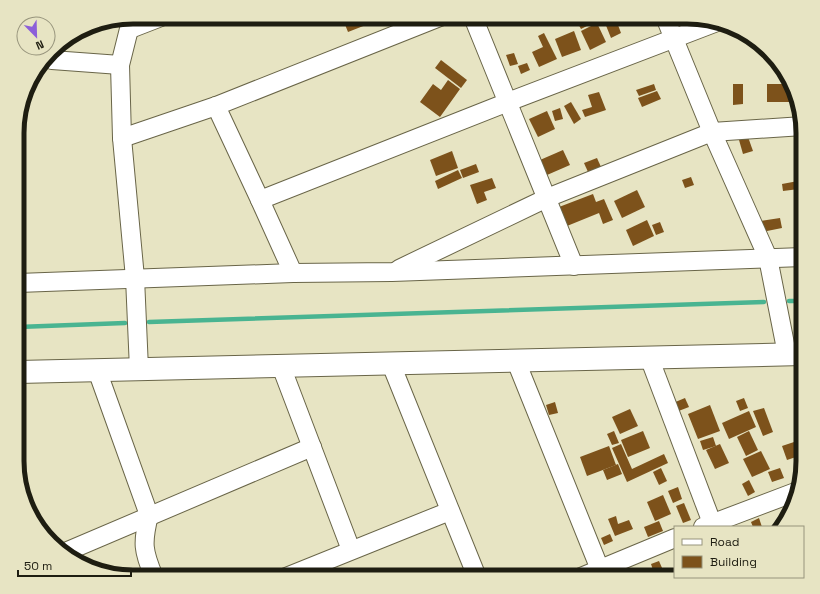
<svg xmlns="http://www.w3.org/2000/svg" width="820" height="594" font-family="'Space Grotesk',sans-serif">
  <style>
    .lines { fill: none; stroke-linecap: round; stroke-linejoin: round }
    .stream { stroke: #49b491; stroke-width: 4.5 }
    .building { fill: #7d521b }
    .minor-casing { stroke: #696548; stroke-width: 20 }
    .primary-casing { stroke: #696548; stroke-width: 24 }
    .minor { stroke: #fff; stroke-width: 18 }
    .primary { stroke: #fff; stroke-width: 22 }
    .rim { fill: none; stroke: #1e1d11; stroke-width: 5 }
  </style>
  <rect width="100%" height="100%" fill="#e7e4c3"/>
  <g class="lines">
    <g class="stream">
      <path d="M789,301H803"/>
      <path d="M149,322L764,302"/>
      <path d="M18,327L125,323"/>
    </g>
  </g>
  <g class="building">
    <path d="M342,17H368L371,23L348,32Z"/>
    <path d="M385,17H396L398,21L388,25Z"/>
    <path d="M582,17H588L591,24L581,29L576,20Z"/>
    <path d="M607,17H615L621,33L611,38L603,18Z"/>
    <path d="M597,23L606,42L590,50L581,31Z"/>
    <path d="M574,31L581,50L562,57L555,39Z"/>
    <path d="M544,33L557,59L539,67L532,52L543,47L538,36Z"/>
    <path d="M514,53L518,64L510,66L506,55Z"/>
    <path d="M441,60L467,80L461,88L435,68Z"/>
    <path d="M527,63L530,70L521,74L518,66Z"/>
    <path d="M448,80L460,89L440,117L420,102L433,84L441,90Z"/>
    <path d="M654,84L656,90L639,96L636,90Z"/>
    <path d="M733,84H743V104L733,105Z"/>
    <path d="M767,84H792L796,102H767Z"/>
    <path d="M657,91L661,99L642,107L638,98Z"/>
    <path d="M599,92L606,110L585,117L582,110L592,107L588,95Z"/>
    <path d="M571,102L581,119L574,124L564,106Z"/>
    <path d="M560,108L563,119L555,121L552,111Z"/>
    <path d="M547,111L555,129L538,137L529,119Z"/>
    <path d="M748,137L753,151L743,154L739,140Z"/>
    <path d="M563,150L570,165L547,175L540,160Z"/>
    <path d="M452,151L458,168L436,176L430,160Z"/>
    <path d="M803,152V170L799,171L798,153Z"/>
    <path d="M597,158L601,167L588,172L584,163Z"/>
    <path d="M476,164L479,172L463,178L460,170Z"/>
    <path d="M458,170L462,178L438,189L435,181Z"/>
    <path d="M691,177L694,185L685,188L682,180Z"/>
    <path d="M492,178L496,188L484,192L487,200L477,204L470,185Z"/>
    <path d="M798,181L799,189L783,191L782,184Z"/>
    <path d="M637,190L645,207L622,218L614,201Z"/>
    <path d="M593,194L596,202L604,199L613,220L603,224L599,213L567,226L559,207Z"/>
    <path d="M803,208V220L800,221L798,209Z"/>
    <path d="M780,218L782,228L762,232L760,221Z"/>
    <path d="M647,220L654,236L633,246L626,230Z"/>
    <path d="M660,222L664,232L656,235L652,225Z"/>
    <path d="M685,398L689,407L676,412L673,403Z"/>
    <path d="M744,398L748,408L740,411L736,401Z"/>
    <path d="M555,402L558,413L549,415L546,405Z"/>
    <path d="M710,405L720,431L698,439L688,414Z"/>
    <path d="M764,408L773,432L763,436L753,411Z"/>
    <path d="M630,409L638,426L620,434L612,417Z"/>
    <path d="M749,411L756,427L729,439L722,423Z"/>
    <path d="M614,431L619,443L612,445L607,434Z"/>
    <path d="M643,431L650,448L628,457L621,440Z"/>
    <path d="M749,431L758,450L746,456L737,437Z"/>
    <path d="M713,437L716,446L703,450L700,441Z"/>
    <path d="M794,442L799,456L787,460L782,446Z"/>
    <path d="M621,444L632,469L664,454L668,463L627,482L612,448Z"/>
    <path d="M720,444L729,463L715,469L706,450Z"/>
    <path d="M609,446L616,465L587,476L580,457Z"/>
    <path d="M761,451L770,469L752,477L743,459Z"/>
    <path d="M618,464L622,474L607,480L603,470Z"/>
    <path d="M661,468L667,481L659,485L653,472Z"/>
    <path d="M780,468L784,478L772,482L768,472Z"/>
    <path d="M749,480L755,492L748,496L742,484Z"/>
    <path d="M678,487L682,499L673,503L668,491Z"/>
    <path d="M663,495L671,514L655,521L647,502Z"/>
    <path d="M684,503L691,520L683,523L676,506Z"/>
    <path d="M616,516L618,524L629,520L633,529L615,536L608,519Z"/>
    <path d="M759,518L762,527H753L751,522Z"/>
    <path d="M659,521L663,531L648,537L644,527Z"/>
    <path d="M610,534L613,541L604,545L601,538Z"/>
    <path d="M659,561L666,577H645L654,573L651,564Z"/>
  </g>
  <g class="lines">
    <defs>
      <g id="minor">
        <path d="M132,17L120,65L122,138L135,278L139,369"/>
        <path d="M473,17L574,266"/>
        <path d="M665,17L712,132L768,258L787,354"/>
        <path d="M130,29L161,17"/>
        <path d="M49,56L52,60L120,65"/>
        <path d="M216,106L260,200L293,273"/>
        <path d="M122,138L216,106L440,17"/>
        <path d="M260,200L508,102L717,22"/>
        <path d="M399,269L547,198L712,132L803,126"/>
        <path d="M18,283L293,273L392,272L803,257"/>
        <path d="M649,357L712,523"/>
        <path d="M516,361L603,577"/>
        <path d="M391,364L477,577"/>
        <path d="M281,366L351,550"/>
        <path d="M97,370L149,515C142,543 143,551 154,577"/>
        <path d="M703,527L798,491"/>
        <path d="M63,553L312,447"/>
        <path d="M286,577L450,511"/>
        <path d="M581,577L675,538"/>
      </g>
      <path id="primary" d="M18,372L803,354"/>
    </defs>
    <use href="#minor" class="minor-casing"/>
    <use href="#primary" class="primary-casing"/>
    <use href="#minor" class="minor"/>
    <use href="#primary" class="primary"/>
  </g>
  <path d="M0 0H820V594H0ZM133 24H687A109 109 0 0 1 796 133V461A109 109 0 0 1 687 570H133A109 109 0 0 1 24 461V133A109 109 0 0 1 133 24Z" fill="#e7e4c3" fill-rule="evenodd"/>
  <path class="rim" d="M133 24H687A109 109 0 0 1 796 133V461A109 109 0 0 1 687 570H133A109 109 0 0 1 24 461V133A109 109 0 0 1 133 24Z"/>
  <rect x="674" y="526" width="130" height="52" fill="#e7e4c3" stroke="#97947c"/>
  <rect x="682" y="539" width="20" height="6" fill="#ffffff" stroke="#97947c"/>
  <text x="710" y="546" font-size="12" fill="#1e1d11">Road</text>
  <rect x="682" y="556" width="20" height="12" fill="#7d521b" stroke="#97947c"/>
  <text x="710" y="566" font-size="12" fill="#1e1d11">Building</text>
  <g transform="translate(36 36) rotate(157)"><circle r="19" fill="#e7e4c3" stroke="#97947c"/>
  <path d="M0-3L7 15L0 10L-7 15Z" fill="#8c5fd9"/>
  <text y="-6" font-size="11" font-weight="bold" text-anchor="middle" fill="#1e1d11">N</text>
  </g>
  <path d="M18 570v6h113v-6" fill="none" stroke="#1e1d11" stroke-width="2"/>
  <text x="24" y="570" font-size="12" fill="#1e1d11" stroke="#e7e4c3" stroke-width="3" paint-order="stroke">50 m</text>
</svg>
